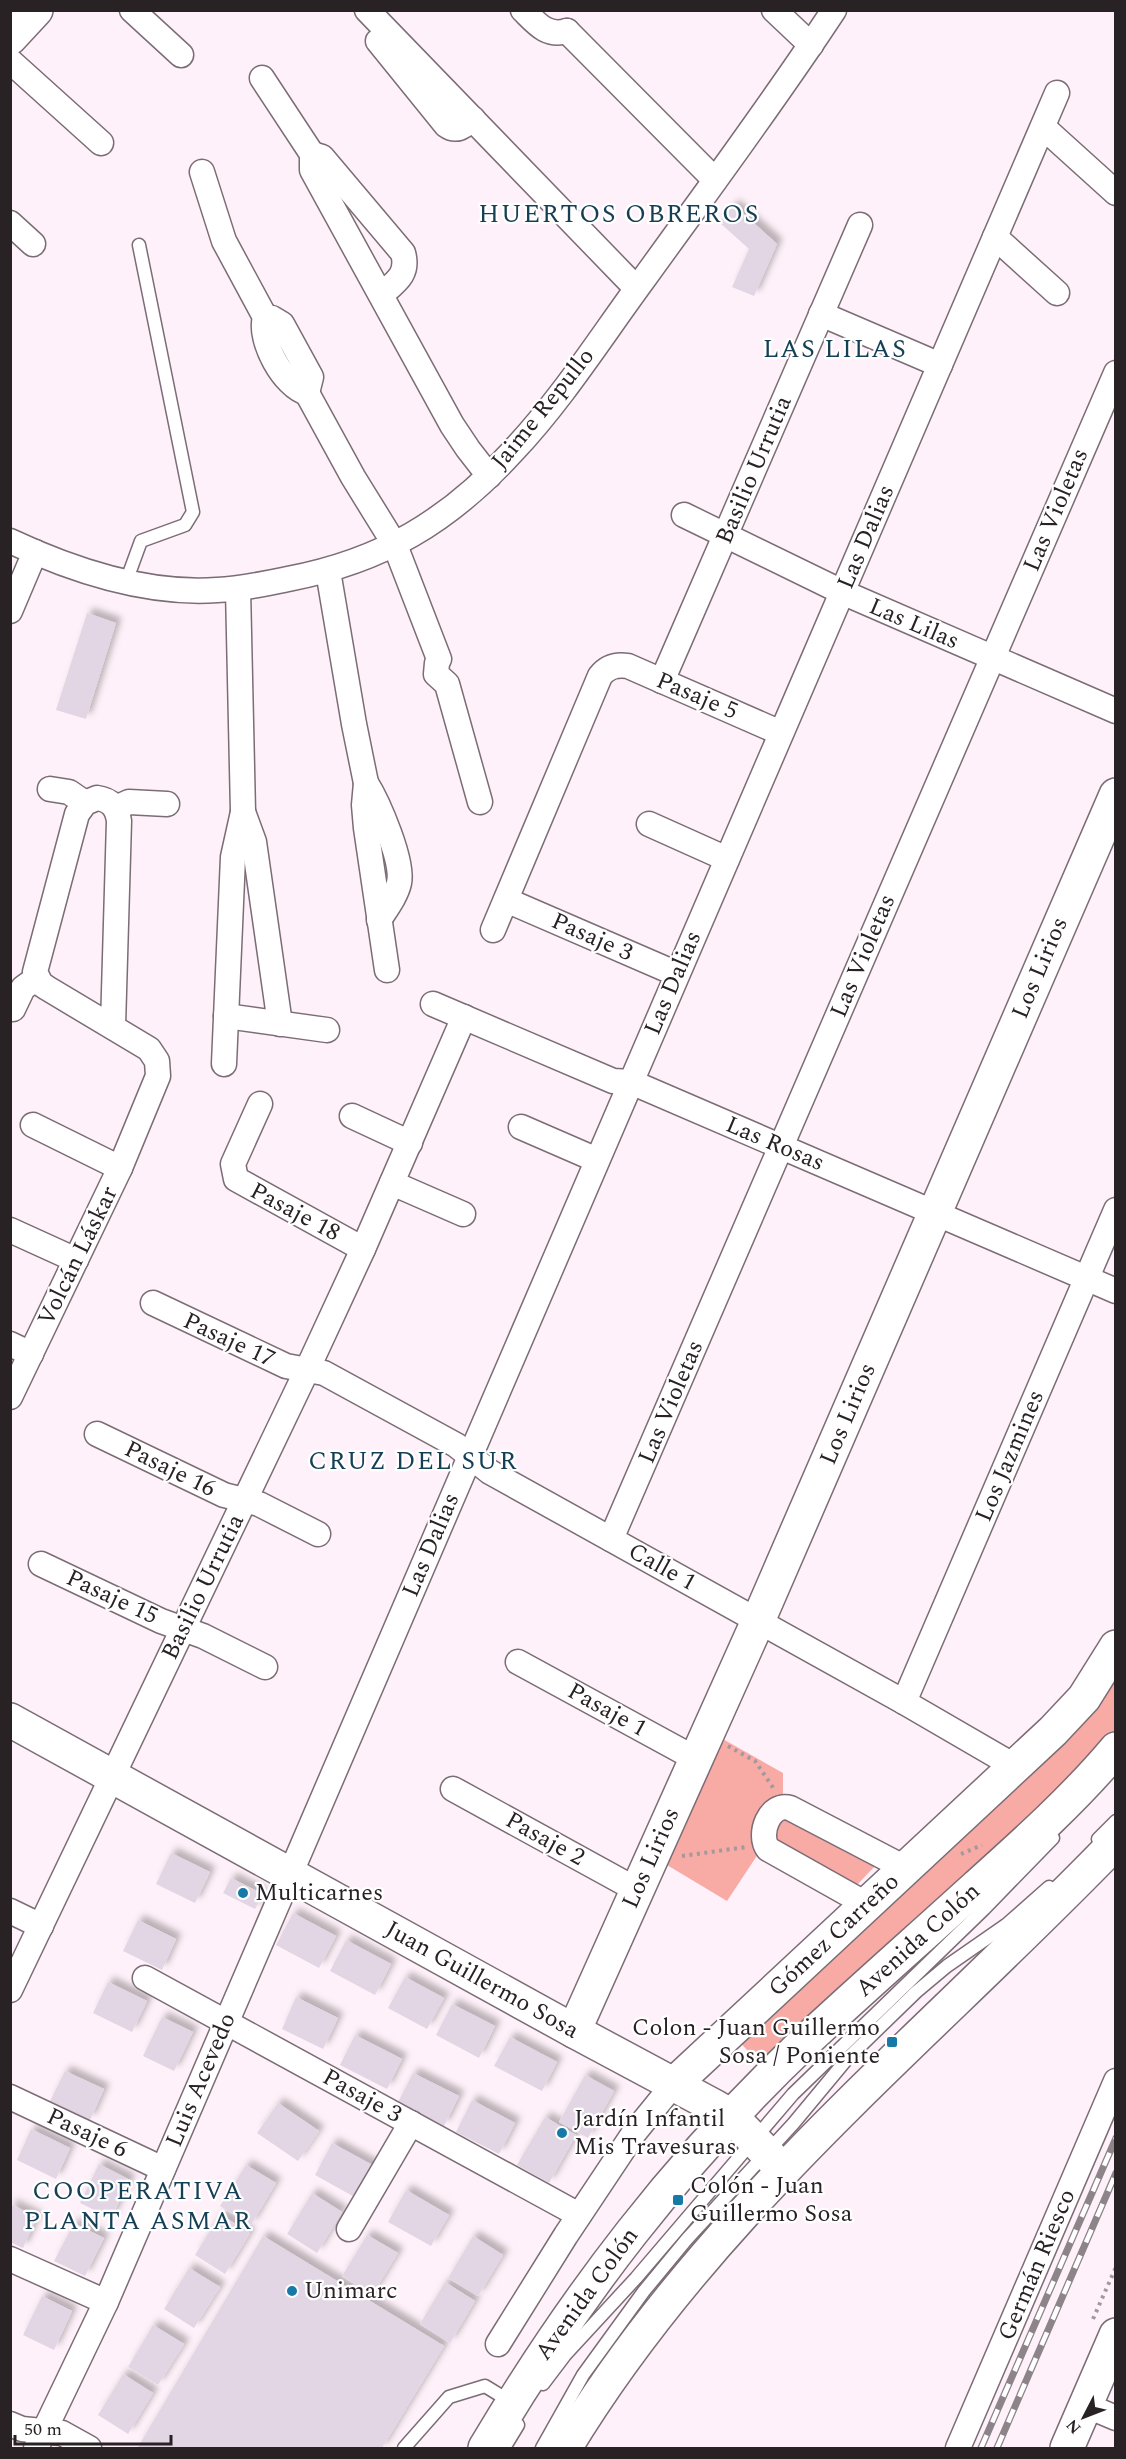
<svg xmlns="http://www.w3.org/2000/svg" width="1126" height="2459" font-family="Spectral,serif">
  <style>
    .green { fill: #f8aaa4 }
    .building { fill: #e2d6e5; filter: url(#shadow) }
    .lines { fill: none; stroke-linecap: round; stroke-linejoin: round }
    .lane-casing { stroke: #7b6c75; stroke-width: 15 }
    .street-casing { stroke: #7b6c75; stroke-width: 27 }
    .secondary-casing { stroke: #7b6c75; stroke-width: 36 }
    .primary-casing { stroke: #7b6c75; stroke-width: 36 }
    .path { stroke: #a2989d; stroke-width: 4; stroke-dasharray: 3 4.5; stroke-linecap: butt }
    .lane { stroke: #fff; stroke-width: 12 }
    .street { stroke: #fff; stroke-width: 24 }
    .secondary { stroke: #fff; stroke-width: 33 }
    .primary { stroke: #fff; stroke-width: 33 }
    .rail-casing { stroke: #8d8489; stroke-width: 7 }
    .rail { stroke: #fff; stroke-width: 4.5; stroke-dasharray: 14; stroke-linecap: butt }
    .poi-dot { fill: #1779a6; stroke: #fff; stroke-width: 2 }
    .labels { text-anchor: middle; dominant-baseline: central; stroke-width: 4.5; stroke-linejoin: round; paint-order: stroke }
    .street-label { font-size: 24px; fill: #282225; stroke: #fff }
    .poi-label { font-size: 24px; fill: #282225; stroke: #fff; text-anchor: start }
    .neighbourhood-label { font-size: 26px; letter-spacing: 1.5px; fill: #153f55; stroke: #fff }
  </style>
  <defs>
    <filter id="shadow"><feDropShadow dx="5.5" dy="-5.5" stdDeviation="3" flood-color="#0004"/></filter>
  </defs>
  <rect width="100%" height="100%" fill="#fff1f9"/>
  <g class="green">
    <path d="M1115,1677V1734L1077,1775L759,2063L737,2039Z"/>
    <path d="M721,1738L783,1773V1814L876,1865L855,1887L766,1842L727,1901L667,1865Z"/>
  </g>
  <g class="building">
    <path d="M734,205L777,244L754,296L732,287L749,249L719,222Z"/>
    <path d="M87,613L116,623L86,719L56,710Z"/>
    <path d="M171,1853L210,1872L195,1903L156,1884Z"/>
    <path d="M231,1878L263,1894L255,1909L223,1893Z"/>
    <path d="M293,1913L336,1936L319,1968L276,1945Z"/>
    <path d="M138,1920L176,1939L162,1970L123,1951Z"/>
    <path d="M346,1940L391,1964L375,1995L330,1971Z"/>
    <path d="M405,1977L444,1998L427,2029L388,2008Z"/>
    <path d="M108,1982L147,2001L132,2032L93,2013Z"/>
    <path d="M296,1997L338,2018L323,2049L282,2029Z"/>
    <path d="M452,2004L495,2026L479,2058L436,2035Z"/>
    <path d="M162,2017L193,2032L174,2071L143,2056Z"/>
    <path d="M355,2035L402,2059L387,2089L340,2065Z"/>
    <path d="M510,2037L557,2062L542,2091L494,2066Z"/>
    <path d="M65,2071L104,2089L90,2120L50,2101Z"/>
    <path d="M413,2073L459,2096L444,2126L398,2102Z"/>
    <path d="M585,2075L614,2091L588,2138L559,2122Z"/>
    <path d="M472,2100L515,2123L499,2154L456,2132Z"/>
    <path d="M278,2103L319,2131L298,2161L257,2133Z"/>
    <path d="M545,2117L576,2135L549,2183L517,2165Z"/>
    <path d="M31,2129L70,2148L56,2179L17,2160Z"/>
    <path d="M332,2143L376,2167L358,2199L315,2175Z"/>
    <path d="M99,2164L130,2180L111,2218L80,2203Z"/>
    <path d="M246,2165L276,2183L251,2225L220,2206Z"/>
    <path d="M406,2190L449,2215L431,2246L388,2222Z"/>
    <path d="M312,2193L342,2212L317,2253L287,2234Z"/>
    <path d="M10,2204L37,2217L23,2248L10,2242Z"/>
    <path d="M220,2214L250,2233L225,2274L195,2255Z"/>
    <path d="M74,2223L104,2238L85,2276L54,2261Z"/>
    <path d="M367,2235L398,2253L372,2295L342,2276Z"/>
    <path d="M263,2236L444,2346L382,2448L138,2447Z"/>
    <path d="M473,2236L503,2255L478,2296L448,2278Z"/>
    <path d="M189,2268L220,2287L194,2328L164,2309Z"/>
    <path d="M445,2282L475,2301L450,2343L420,2324Z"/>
    <path d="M42,2296L72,2311L54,2350L23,2335Z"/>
    <path d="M153,2325L184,2344L158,2385L128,2367Z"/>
    <path d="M123,2374L153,2393L128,2434L98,2415Z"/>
  </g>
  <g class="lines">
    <defs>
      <g id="lane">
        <path d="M126,582L141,541L185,525L193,512L139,245"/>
        <path d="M1098,1839L1116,1821"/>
        <path d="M543,2384L565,2355L636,2278L793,2094L984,1909L1053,1838"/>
        <path d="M404,2448L449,2397L485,2386L511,2402"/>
        <path d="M504,2448L518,2425"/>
        <path d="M542,2448L583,2375L644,2291L687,2239L793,2124L847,2059L916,1992L947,1966L1006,1925L1049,1887"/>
      </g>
      <g id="street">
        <path d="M132,10L181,55"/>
        <path d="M367,10L636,288"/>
        <path d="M523,10C537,24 547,37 567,31"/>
        <path d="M774,10L811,45"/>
        <path d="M567,31L715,180"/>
        <path d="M378,41L446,125C457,133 464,126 473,119"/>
        <path d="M10,61L101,143"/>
        <path d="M262,78L312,154V170L452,425L468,449L489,476"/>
        <path d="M1043,127L1116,193"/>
        <path d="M312,154L322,157L403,253C409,274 396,282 382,294"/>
        <path d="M202,172L224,241L265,317C258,340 284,387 307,393L353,477L395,545L439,659L437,663L436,674L447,684L480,802"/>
        <path d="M10,223L33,244"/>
        <path d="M995,237L1057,293"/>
        <path d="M821,314L940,365"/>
        <path d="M265,317L272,318L282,324L311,377L307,393"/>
        <path d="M684,515L842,592L1116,711"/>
        <path d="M10,541C74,571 146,595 217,590C241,589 264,584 288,579C382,561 448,522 513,451C562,399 601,337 643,280C707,191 773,103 834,10"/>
        <path d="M328,571L354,724L366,783L364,805L366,828L387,970"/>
        <path d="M10,611L35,552"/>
        <path d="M662,681L860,225"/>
        <path d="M366,783C378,802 404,862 399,883C396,896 386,909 379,920"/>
        <path d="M50,789L69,792L85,803"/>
        <path d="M116,808L129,802L167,804"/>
        <path d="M243,812L254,842L280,1024"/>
        <path d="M649,824L727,859"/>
        <path d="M506,900L677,974"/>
        <path d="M493,930L600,676C607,667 616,664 628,666L781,733"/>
        <path d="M433,1004L613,1081L631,1082L1116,1291"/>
        <path d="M13,1009L23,988L37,978"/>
        <path d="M226,1016L327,1030"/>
        <path d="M224,1064L233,857L243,812L238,589"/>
        <path d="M260,1104L233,1164L236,1179L363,1249"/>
        <path d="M352,1116L410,1143"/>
        <path d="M33,1125L120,1168"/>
        <path d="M521,1127L597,1160"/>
        <path d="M392,1183L463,1214"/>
        <path d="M10,1230L76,1260"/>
        <path d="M153,1303L286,1366L324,1373L456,1445L490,1472L904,1702L1016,1767"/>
        <path d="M10,1344L31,1354"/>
        <path d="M10,1397L120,1168L158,1076L157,1061L149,1049L47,988L41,984L35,972L77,814L85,803L97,798C111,800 117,807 119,821L113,1026"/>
        <path d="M97,1434L224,1495L259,1504L318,1534"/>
        <path d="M611,1539L1116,373"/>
        <path d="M41,1564L161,1621L203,1636L265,1667"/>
        <path d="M518,1662L696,1759"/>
        <path d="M904,1702L1116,1210"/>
        <path d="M453,1789L637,1890"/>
        <path d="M866,1904L768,1849C757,1834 770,1802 790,1808L905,1868"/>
        <path d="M10,1911L41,1926"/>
        <path d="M145,1978L579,2215"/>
        <path d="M10,1990L307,1370L363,1249L464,1017"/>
        <path d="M10,2097L163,2169"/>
        <path d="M349,2229L411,2123"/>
        <path d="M10,2259L106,2302"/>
        <path d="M498,2344L566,2235L634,2133L673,2085"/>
        <path d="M1085,2405L1116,2418"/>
        <path d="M10,2424L22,2429L62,2433L89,2448"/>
        <path d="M36,2448L106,2302L1057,93"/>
        <path d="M958,2448L1116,2081"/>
      </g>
      <g id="secondary">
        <path d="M10,38L36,10"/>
        <path d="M10,1720L574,2031L714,2106L731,2116L783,2170"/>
        <path d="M574,2031L758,1621L1116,795"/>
        <path d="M673,2085L1053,1731L1084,1698L1116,1647"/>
        <path d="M1067,2448L1116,2335"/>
      </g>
      <g id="primary">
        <path d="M485,2448C576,2295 678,2162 808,2039C864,1987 921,1937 977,1886C1026,1842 1074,1799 1116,1749"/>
        <path d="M565,2448C708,2211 926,2039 1116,1842"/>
      </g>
    </defs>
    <use href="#lane" class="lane-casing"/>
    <use href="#street" class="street-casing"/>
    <use href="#secondary" class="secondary-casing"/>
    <use href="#primary" class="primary-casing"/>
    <g class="path">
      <path d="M728,1746L755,1761L774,1789"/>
      <path d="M961,1854L982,1845"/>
      <path d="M682,1856L746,1847"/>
      <path d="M1093,2319L1116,2267"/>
    </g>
    <use href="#lane" class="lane"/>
    <use href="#street" class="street"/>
    <use href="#secondary" class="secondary"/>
    <use href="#primary" class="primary"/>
    <defs>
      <g id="rail">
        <path d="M981,2448L1116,2138"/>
        <path d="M997,2448L1116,2173"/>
      </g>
    </defs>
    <use href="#rail" class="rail-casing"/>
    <use href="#rail" class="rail"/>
  </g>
  <g class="poi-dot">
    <circle cx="243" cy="1893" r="6"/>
    <rect x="886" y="2036" width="12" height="12" rx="3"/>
    <circle cx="562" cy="2133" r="6"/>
    <rect x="672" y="2194" width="12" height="12" rx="3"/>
    <circle cx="292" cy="2291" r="6"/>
  </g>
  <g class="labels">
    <g class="street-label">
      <text transform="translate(543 409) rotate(-51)">Jaime Repullo</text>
      <text transform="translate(754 470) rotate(-67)">Basilio Urrutia</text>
      <text transform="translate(1056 510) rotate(-67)">Las Violetas</text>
      <text transform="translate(866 537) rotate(-67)">Las Dalias</text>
      <text transform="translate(914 624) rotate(23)">Las Lilas</text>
      <text transform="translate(697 696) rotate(23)">Pasaje 5</text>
      <text transform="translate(592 937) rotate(24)">Pasaje 3</text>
      <text transform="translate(863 956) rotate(-67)">Las Violetas</text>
      <text transform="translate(1040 968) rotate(-67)">Los Lirios</text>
      <text transform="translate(673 983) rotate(-67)">Las Dalias</text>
      <text transform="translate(775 1144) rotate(23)">Las Rosas</text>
      <text transform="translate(295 1212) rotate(28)">Pasaje 18</text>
      <text transform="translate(78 1256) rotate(-64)">Volcán Láskar</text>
      <text transform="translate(229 1340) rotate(25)">Pasaje 17</text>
      <text transform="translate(671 1402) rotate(-67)">Las Violetas</text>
      <text transform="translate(848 1414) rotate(-67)">Los Lirios</text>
      <text transform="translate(1010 1456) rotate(-67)">Los Jazmines</text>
      <text transform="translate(170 1469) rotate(26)">Pasaje 16</text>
      <text transform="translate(431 1545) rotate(-67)">Las Dalias</text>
      <text transform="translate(662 1567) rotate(29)">Calle 1</text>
      <text transform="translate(203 1587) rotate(-64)">Basilio Urrutia</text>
      <text transform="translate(112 1597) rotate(25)">Pasaje 15</text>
      <text transform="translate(607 1710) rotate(29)">Pasaje 1</text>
      <text transform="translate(545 1839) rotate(29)">Pasaje 2</text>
      <text transform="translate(651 1858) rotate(-66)">Los Lirios</text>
      <text transform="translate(834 1935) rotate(-43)">Gómez Carreño</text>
      <text transform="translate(918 1940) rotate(-42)">Avenida Colón</text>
      <text transform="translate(482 1980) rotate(29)">Juan Guillermo Sosa</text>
      <text transform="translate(201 2080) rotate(-67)">Luis Acevedo</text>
      <text transform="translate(362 2096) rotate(29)">Pasaje 3</text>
      <text transform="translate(87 2133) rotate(25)">Pasaje 6</text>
      <text transform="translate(1037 2265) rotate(-67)">Germán Riesco</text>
      <text transform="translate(587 2294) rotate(-54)">Avenida Colón</text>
    </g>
    <g class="poi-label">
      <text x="255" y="1893">Multicarnes</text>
      <text x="880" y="2028" text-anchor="end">Colon - Juan Guillermo<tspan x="880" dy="28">Sosa / Poniente</tspan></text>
      <text x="574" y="2119">Jardín Infantil<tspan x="574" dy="28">Mis Travesuras</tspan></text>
      <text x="690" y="2186">Colón - Juan<tspan x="690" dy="28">Guillermo Sosa</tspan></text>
      <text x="304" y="2291">Unimarc</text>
    </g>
    <g class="neighbourhood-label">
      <text x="619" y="214">HUERTOS OBREROS</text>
      <text x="835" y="349">LAS LILAS</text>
      <text x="413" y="1461">CRUZ DEL SUR</text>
      <text x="138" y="2191">COOPERATIVA<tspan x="138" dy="30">PLANTA ASMAR</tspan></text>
    </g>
  </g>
  <rect width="1126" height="2459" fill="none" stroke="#282225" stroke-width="24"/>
  <g transform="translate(1084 2417) rotate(228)" stroke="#ffffff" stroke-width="4.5" paint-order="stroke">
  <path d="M0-4.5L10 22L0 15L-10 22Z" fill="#282225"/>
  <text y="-9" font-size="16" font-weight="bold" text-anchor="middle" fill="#282225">N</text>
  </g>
  <path d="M15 2435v9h156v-9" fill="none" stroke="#282225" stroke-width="3"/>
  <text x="24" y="2435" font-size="18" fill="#282225" stroke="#ffffff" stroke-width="4.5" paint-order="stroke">50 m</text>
</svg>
